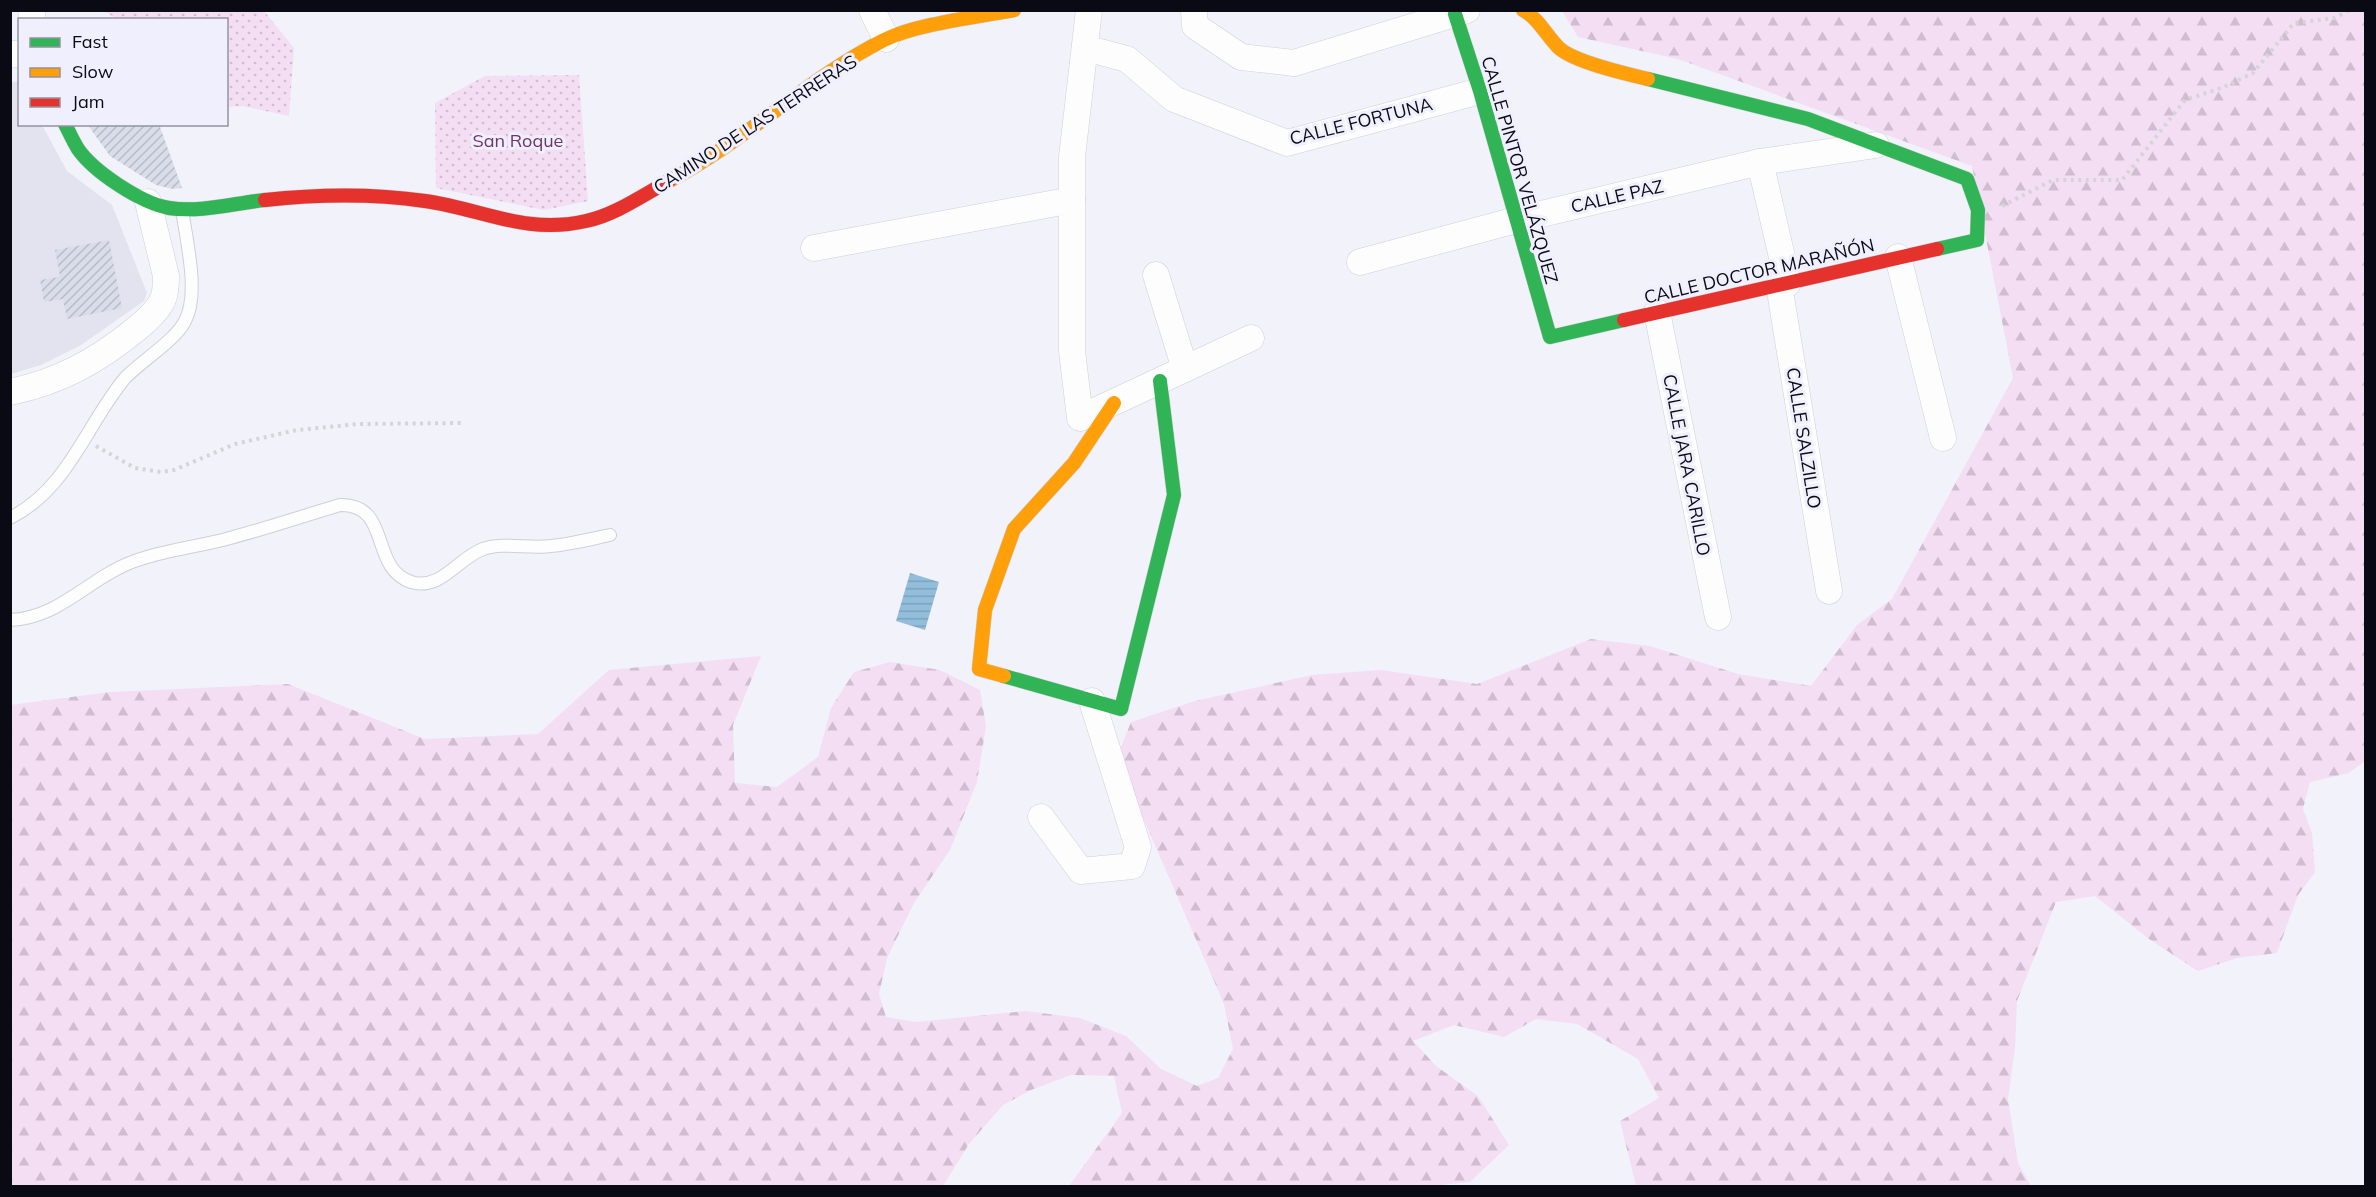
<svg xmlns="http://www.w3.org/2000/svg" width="2376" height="1197" font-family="Mulish,sans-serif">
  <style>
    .built { fill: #e3e3f0 }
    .grass { fill: url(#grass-dots) }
    .forest { fill: url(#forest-firs) }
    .water { fill: url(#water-rules) }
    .building { fill: url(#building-hatch) }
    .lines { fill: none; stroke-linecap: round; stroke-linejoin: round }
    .lane-casing { stroke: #cfcfd9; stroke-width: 14 }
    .street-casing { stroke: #cfcfd9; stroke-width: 27 }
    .fast-casing { stroke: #cfcfd9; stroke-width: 15 }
    .slow-casing { stroke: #cfcfd9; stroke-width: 15 }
    .jam-casing { stroke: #cfcfd9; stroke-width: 15 }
    .path { stroke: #d5d5d7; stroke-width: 4; stroke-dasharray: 3 4.5; stroke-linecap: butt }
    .lane { stroke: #fdfdfe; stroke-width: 12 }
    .street { stroke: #fdfdfe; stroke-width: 26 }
    .fast { stroke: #30b455; stroke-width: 14 }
    .slow { stroke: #ff9f0a; stroke-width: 14 }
    .jam { stroke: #e5322d; stroke-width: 14 }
    .labels { text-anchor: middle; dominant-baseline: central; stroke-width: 6; stroke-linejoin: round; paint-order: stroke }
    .street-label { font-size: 18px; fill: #0a0a15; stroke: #efeffe }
    .park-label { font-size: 18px; fill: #72346d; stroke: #efeffe }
  </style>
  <defs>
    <pattern id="grass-dots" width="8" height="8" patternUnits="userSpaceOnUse" patternTransform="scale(1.5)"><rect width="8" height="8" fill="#f4def4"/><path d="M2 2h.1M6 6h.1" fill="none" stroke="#d0bdd0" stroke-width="1.8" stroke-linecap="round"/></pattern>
    <pattern id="forest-firs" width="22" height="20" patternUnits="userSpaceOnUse" patternTransform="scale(1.5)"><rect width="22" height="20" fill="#f4def4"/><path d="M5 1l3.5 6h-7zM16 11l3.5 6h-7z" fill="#d0bdd0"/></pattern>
    <pattern id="water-rules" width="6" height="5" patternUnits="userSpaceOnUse" patternTransform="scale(1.5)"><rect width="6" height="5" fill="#92bedb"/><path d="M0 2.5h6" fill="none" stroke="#7da2bb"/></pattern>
    <pattern id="building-hatch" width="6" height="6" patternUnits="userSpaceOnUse" patternTransform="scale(1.5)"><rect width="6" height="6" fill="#d8dde9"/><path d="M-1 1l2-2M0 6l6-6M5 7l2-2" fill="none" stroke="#b8bcc7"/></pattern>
  </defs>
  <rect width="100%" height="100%" fill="#f2f2fa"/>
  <path class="built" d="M19,81L20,124L42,125L67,171L112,205L147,293L144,301L81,345L41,365L11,374L10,83Z"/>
  <g class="grass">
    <path d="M104,11H264L294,48L289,116L242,106L227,107L226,20L117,19Z"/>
    <path d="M579,75L588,201L544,210L436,188L435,103L485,76Z"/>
  </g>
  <path class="forest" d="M1562,11H2365V761L2349,773L2310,782L2303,809L2312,833L2315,872L2298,895L2277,953L2237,958L2198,971L2149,939L2095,896L2056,902L2017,1001L2015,1048L2008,1099L2018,1163L2031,1186H1636L1620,1121L1659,1098L1638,1059L1577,1024L1536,1019L1504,1037L1454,1025L1413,1041L1436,1066L1478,1096L1509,1145L1470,1182L1431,1186H1069L1122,1113L1114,1076L1071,1075L1031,1090L1003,1105L969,1144L943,1186H11L10,705L110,692L288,684L425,739L538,734L609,670L761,656L733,725L735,783L777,787L818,757L831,708L854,672L890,662L940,670L980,690L986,726L977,782L950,850L914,903L887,958L879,994L886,1017L916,1022L1026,1011L1080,1018L1126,1036L1161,1069L1197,1086L1218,1078L1233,1049L1224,1004L1131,790L1119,752L1131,722L1195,701L1312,675L1381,670L1477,684L1591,639L1650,646L1738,674L1811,686L1857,625L1892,599L2013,378L1972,166L1678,59L1578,37Z"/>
  <path class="water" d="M910,573L939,582L925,630L896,621Z"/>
  <g class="building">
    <path d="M87,124H159L182,188L173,189L156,185L110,156Z"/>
    <path d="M109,240L122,308L67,319L63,299L44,302L40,280L60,277L55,250Z"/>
  </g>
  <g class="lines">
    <defs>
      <g id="lane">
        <path d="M10,518C68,489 86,425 125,378C141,361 175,341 185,321C200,293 186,240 182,209"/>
        <path d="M10,620C60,618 89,578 132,562C163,550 198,547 230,538C267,528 303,516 340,505C392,504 369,568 411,582C441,591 458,558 483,549C503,542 530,549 551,546C571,544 591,539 610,535"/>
      </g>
      <g id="street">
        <path d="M31,10L33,20"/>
        <path d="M872,10L886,39"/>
        <path d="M1089,10L1072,157V351L1080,418L1251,338"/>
        <path d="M1194,10L1195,26L1241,57L1294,63L1467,10"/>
        <path d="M1085,48L1127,59L1174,99L1287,143L1480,91"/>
        <path d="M10,55L20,53"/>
        <path d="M1760,162L1788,283"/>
        <path d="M814,248L1072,200"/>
        <path d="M1898,257L1943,438"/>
        <path d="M1360,262L1516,220L1760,162L1876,145"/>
        <path d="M1156,275L1185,369"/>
        <path d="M1779,285L1829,591"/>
        <path d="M1657,312L1718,617"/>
        <path d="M10,392C59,382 97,361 135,330C145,322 158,311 163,299C166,292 166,284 166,276L148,202"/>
        <path d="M1041,817L1081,871L1132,866L1138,847L1092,701"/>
      </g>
      <g id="fast">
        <path d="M1455,14L1480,91L1550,337L1624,320"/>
        <path d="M1648,79L1808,119L1967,179L1978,210L1977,240L1937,249"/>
        <path d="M65,124C69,132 73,141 78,149C94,172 141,203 169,208C199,213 235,203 265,200"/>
        <path d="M1004,676L1121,709L1174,495L1160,381"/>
      </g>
      <g id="slow">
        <path d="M1523,10C1539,19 1546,35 1559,48C1574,62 1627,74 1648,79"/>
        <path d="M669,181C744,142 808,78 884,40C916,24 977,17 1014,10"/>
        <path d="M1004,676L979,669L985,610L1014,529L1074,463L1114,403"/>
      </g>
      <g id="jam">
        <path d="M265,200C320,194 370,193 425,201C483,209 525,235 586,221C615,215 643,195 669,181"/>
        <path d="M1624,320L1937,249"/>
      </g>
    </defs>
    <use href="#lane" class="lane-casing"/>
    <use href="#street" class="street-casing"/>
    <use href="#fast" class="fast-casing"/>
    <use href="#slow" class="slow-casing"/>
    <use href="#jam" class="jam-casing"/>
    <g class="path">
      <path d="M2002,206L2053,180H2122L2185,100L2224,87L2253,73L2294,23L2335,18L2349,10"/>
      <path d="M96,446L135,468L161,472L174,470L235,444L297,430L358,424L463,423"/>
    </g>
    <use href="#lane" class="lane"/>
    <use href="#street" class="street"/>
    <use href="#fast" class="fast"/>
    <use href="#slow" class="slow"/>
    <use href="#jam" class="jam"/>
  </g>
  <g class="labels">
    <g class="street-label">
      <text transform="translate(1361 121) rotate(-14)">CALLE FORTUNA</text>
      <text transform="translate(755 124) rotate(-33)">CAMINO DE LAS TERRERAS</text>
      <text transform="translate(1520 170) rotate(74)">CALLE PINTOR VELÁZQUEZ</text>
      <text transform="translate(1617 196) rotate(-13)">CALLE PAZ</text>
      <text transform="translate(1759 271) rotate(-13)">CALLE DOCTOR MARAÑÓN</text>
      <text transform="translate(1804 438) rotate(81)">CALLE SALZILLO</text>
      <text transform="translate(1687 465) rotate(79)">CALLE JARA CARILLO</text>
    </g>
    <g class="park-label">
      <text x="518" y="140">San Roque</text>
    </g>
  </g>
  <rect width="2376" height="1197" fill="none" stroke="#0a0a15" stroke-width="24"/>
  <rect x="18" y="18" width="210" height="108" fill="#efeffe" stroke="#9393a1" stroke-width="1.5"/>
  <rect x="30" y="38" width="30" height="9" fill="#30b455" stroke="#9393a1" stroke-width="1.5"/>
  <text x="72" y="48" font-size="18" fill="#0a0a15">Fast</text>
  <rect x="30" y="68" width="30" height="9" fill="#ff9f0a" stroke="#9393a1" stroke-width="1.5"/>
  <text x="72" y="78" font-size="18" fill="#0a0a15">Slow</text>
  <rect x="30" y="98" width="30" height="9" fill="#e5322d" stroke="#9393a1" stroke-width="1.5"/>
  <text x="72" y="108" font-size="18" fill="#0a0a15">Jam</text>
</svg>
